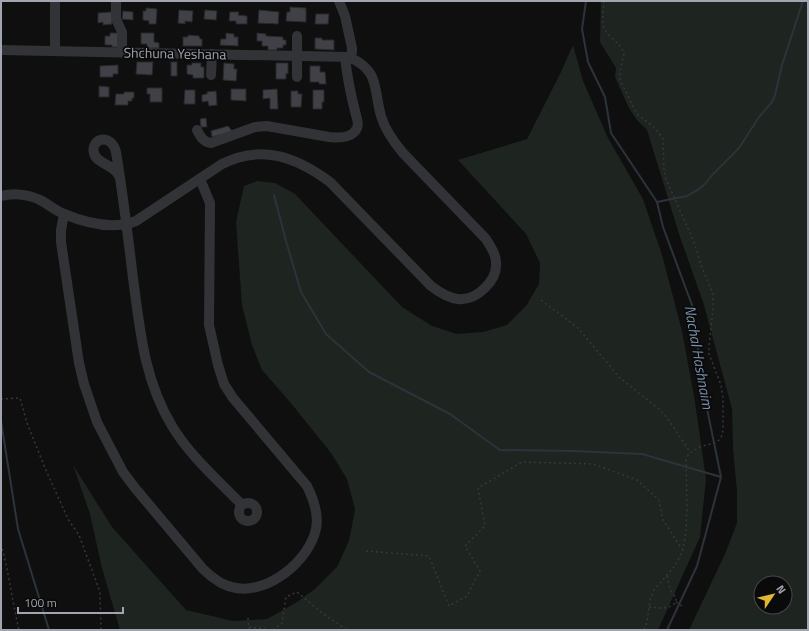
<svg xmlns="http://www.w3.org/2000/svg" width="809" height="631" font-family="'Titillium Web',sans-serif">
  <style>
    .green { fill: #1e241f; fill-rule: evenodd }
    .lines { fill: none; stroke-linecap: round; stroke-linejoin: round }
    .stream { stroke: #2c333a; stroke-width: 2 }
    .building { fill: #404146; stroke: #29292c }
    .path { stroke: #36383c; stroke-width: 1.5; stroke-dasharray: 2 3; stroke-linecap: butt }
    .minor { stroke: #323337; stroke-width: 10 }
    .labels { text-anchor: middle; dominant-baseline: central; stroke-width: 3.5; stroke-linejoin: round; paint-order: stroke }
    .street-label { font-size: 14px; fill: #a1a5b0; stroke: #0a0a0b }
    .water-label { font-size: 15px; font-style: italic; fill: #7a90aa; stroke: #0a0a0b }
  </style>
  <rect width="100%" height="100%" fill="#0f0f10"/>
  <g class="green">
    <path d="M601,1H808V630H689L725,554L737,523V492L733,448L732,409L704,305L679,234L647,130L637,120L629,108L615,77L616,68L600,42ZM761,583H785V607H761Z"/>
    <path d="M573,45L583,81L608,138L643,199L662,255L682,331L695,402L706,479L700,537L658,630H120L102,568L90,514L73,465L112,527L186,610L233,621L267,619L294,604L315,589L337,567L349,541L355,509L347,479L331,453L290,402L262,370L252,345L242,305L236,222L244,186L257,181L275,183L295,194L402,307L432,326L457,334L483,332L507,325L526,306L539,284L540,263L526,234L458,160L527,139L560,74Z"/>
  </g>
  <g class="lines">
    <g class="stream">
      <path d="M586,1L582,29L588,62L605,97L611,133L657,202L663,227L692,305L704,394L721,477L697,566L667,630"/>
      <path d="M274,195L286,241L301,292L326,334L369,372L450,414L500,450L573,451L642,454L721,477"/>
      <path d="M657,202L687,196L696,191L705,184L713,174L739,148L759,117L772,102L775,95L782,65L803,1"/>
      <path d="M1,421L18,529L49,630"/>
    </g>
  </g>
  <g class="building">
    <path d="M290,7L306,8V22L286,21L287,12H290Z"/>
    <path d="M146,8L157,9L156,24H149V21L143,20V11H146Z"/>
    <path d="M179,10L193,11L192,22L185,21V24L178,23Z"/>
    <path d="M205,10L217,11L216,20L204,19Z"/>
    <path d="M259,10L279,12L278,24L258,23Z"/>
    <path d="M123,11L133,12V20L122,19Z"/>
    <path d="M112,12V24L103,25V22L98,23V13Z"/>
    <path d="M230,12H239L238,15L247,16V24H236V21H229Z"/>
    <path d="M316,14H329L328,24H315Z"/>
    <path d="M110,33H118V47H112V45H105V36H110Z"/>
    <path d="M141,33H154V42L159,43V48H147V44H141Z"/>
    <path d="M226,33L234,34V37H238V46L220,45L221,39H226Z"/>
    <path d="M257,33L266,34V36L283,37V40H286V45H283V48H277V50H268V46H262V41H257Z"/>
    <path d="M188,35L199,36L200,39H202V46H183V37H188Z"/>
    <path d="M315,38H322V40H334V50L315,49Z"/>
    <path d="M137,62H153L152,75L136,74Z"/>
    <rect x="171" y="62" width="6" height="14"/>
    <path d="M192,63H201V67H204V78H193V75L187,74V65H192Z"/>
    <path d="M224,63L234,64V69H237L236,81L223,80Z"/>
    <path d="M276,63H288V74L286,73V79H276Z"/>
    <path d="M118,65V74H113V77H100V66Z"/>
    <path d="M310,66H320V72H325L326,84H319V82H310Z"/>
    <path d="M99,86L109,87V97H99Z"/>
    <path d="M147,88H162V102H150V94H147Z"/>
    <path d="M231,89H246V101L231,100Z"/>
    <path d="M277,89L278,109H270V98L263,99V90Z"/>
    <path d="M185,90H195V104H184Z"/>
    <path d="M313,90H324V102H322V109H313Z"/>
    <path d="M216,91L217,105L209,106L208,101L202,102V95L207,94V92Z"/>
    <path d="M291,91H298V94H302L301,107H291Z"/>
    <path d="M124,92H134V98H132V101H128V105H115L116,94H124Z"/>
    <path d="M206,118L207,127H201L200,119Z"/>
    <path d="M228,126L233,132L212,137L211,131Z"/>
  </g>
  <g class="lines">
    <g class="path">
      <path d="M604,1C604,8 602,16 603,23C604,37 621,41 624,54L620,71V80L637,114L656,129L663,139L664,170L666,179L694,242L701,265L713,294V309L709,346V354L721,385L723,398V430L721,438L717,442C705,446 692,447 686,459L687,504L686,530L683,550L675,566L667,575L654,590L650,600L647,622L644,630"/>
      <path d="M541,300L578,328L619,377L660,410L668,419L690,452"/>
      <path d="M1,399L20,398L27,423L45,468L68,519L79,535L100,592L101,630"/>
      <path d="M1,544C9,572 12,601 19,630"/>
      <path d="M366,551L429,556L449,606L467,596L480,571L465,546L485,526L478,488L522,462L593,464L637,480L659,500L663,520L682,549"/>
      <path d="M676,602L682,606"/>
      <path d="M649,607C659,608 669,610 676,602V597C669,592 669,583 667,575"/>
      <path d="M248,618L249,630"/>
      <path d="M249,627L272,630"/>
      <path d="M273,630L282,623L286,597L297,592L322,613L347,630"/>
    </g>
    <g class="minor">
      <path d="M116,1V19L122,32V52"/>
      <path d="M339,1L345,16L352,48V52L349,57"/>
      <path d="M297,36V77"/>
      <path d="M1,50L349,57C380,71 373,87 381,116C385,130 393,141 403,153L486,239C490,246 496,253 496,262C498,280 477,301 458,299C448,298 439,292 431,286L330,182C296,157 262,144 222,164L136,221C114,230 86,223 64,214C56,211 48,204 40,200C28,194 13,193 1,196"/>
      <path d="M55,51V1"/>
      <path d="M211,75L212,54"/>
      <path d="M197,130C200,136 203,142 211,143L255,127L267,126L329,137C338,138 353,138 357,128C359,124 357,119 356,115C351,96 347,76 345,57"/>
      <path d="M119,176C114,164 96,164 94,153C90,139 111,132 116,152C123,194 128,236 133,278C140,330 144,380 172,426C190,456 218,480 242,505"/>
      <path d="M64,214L61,230V242L79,363L84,384L97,422L123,472L135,488L203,569C212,578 222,586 236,588C268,594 309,561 316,529C319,514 314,500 307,486L233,398L224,384L218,365L209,325L210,203L200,179"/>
      <circle cx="248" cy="512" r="9"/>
    </g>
  </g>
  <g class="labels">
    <g class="street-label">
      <text transform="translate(175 53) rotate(1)">Shchuna Yeshana</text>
    </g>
    <g class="water-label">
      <text transform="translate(699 357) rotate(80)">Nachal Hashnaim</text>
    </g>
  </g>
  <rect width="809" height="631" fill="none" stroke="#a1a5b0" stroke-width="4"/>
  <g transform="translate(773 595) rotate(55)"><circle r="19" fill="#0a0a0b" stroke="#46484d"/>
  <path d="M0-3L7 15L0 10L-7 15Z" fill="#e3b534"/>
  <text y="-6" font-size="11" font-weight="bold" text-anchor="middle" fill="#a1a5b0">N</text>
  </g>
  <path d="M18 607v6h105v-6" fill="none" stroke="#a1a5b0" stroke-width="2"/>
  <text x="24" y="607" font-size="12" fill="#a1a5b0" stroke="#0a0a0b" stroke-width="3" paint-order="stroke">100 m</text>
</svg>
